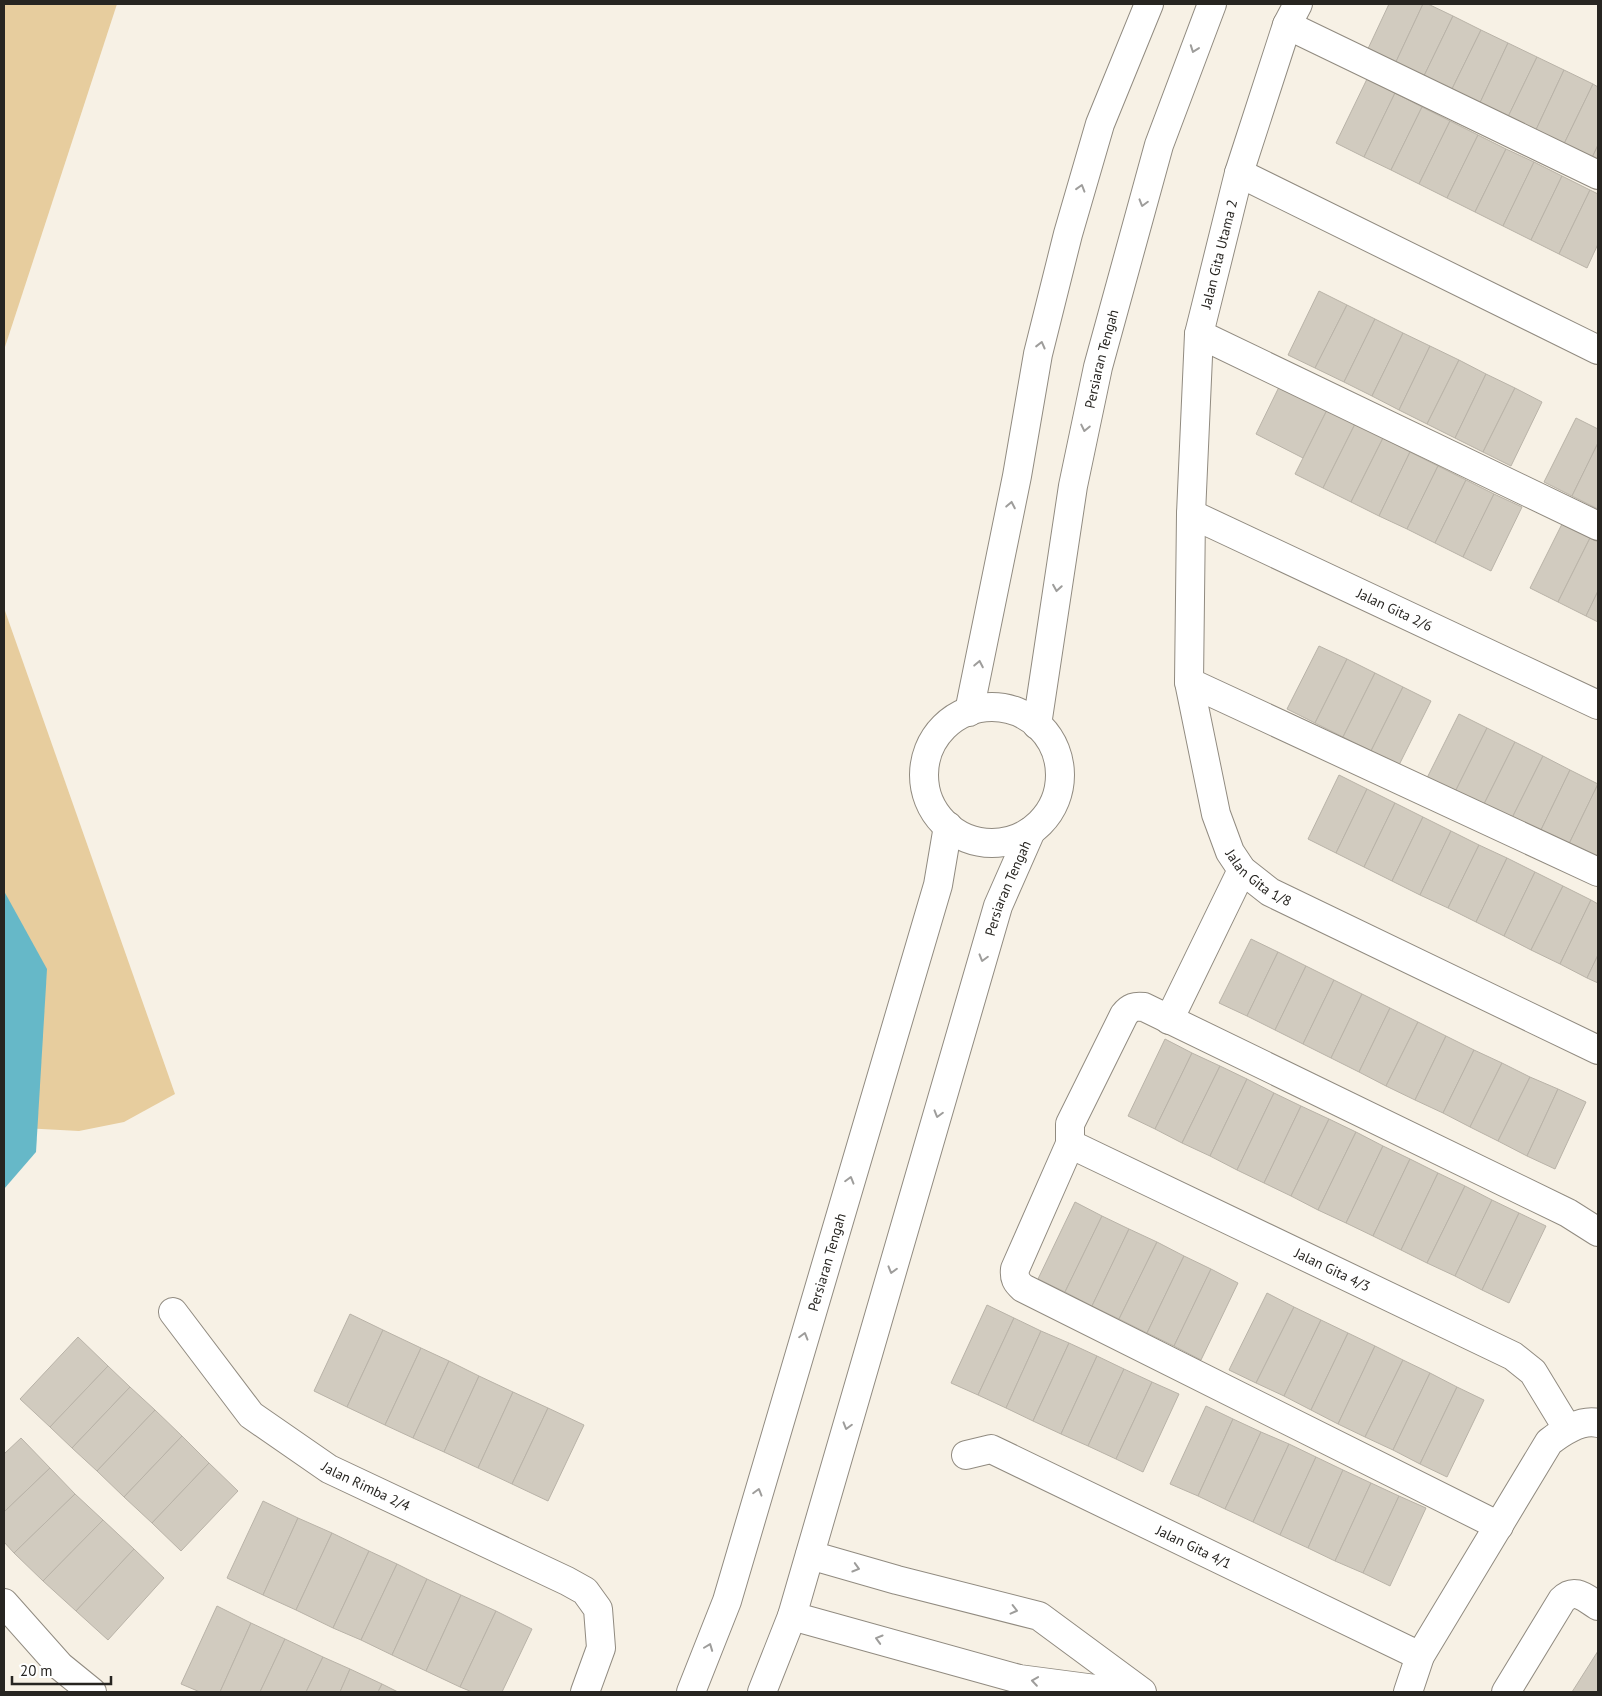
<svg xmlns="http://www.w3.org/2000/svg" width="1602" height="1696" font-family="'PT Sans',sans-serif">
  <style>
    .green { fill: #e7cd9e }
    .water { fill: #66b8c8 }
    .building { fill: #d1cbbf; stroke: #b9b3a8 }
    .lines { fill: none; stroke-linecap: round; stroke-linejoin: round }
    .minor-casing { stroke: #918b80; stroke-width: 30 }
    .minor { stroke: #fff; stroke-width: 28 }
    .oneway { stroke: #9e9d9b }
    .labels { text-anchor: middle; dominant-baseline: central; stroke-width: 4; stroke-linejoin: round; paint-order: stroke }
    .street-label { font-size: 14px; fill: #272521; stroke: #fff }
  </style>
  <rect width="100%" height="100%" fill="#f7f1e5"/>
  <g class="green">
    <path d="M4,4H117L4,350Z"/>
    <path d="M4,608L175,1094L124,1122L79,1131L4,1127Z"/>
  </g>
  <path class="water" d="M4,891L47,969L36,1152L4,1189Z"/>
  <g class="building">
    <path d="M1389,4H1423L1394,66L1366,53Z"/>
    <path d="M1423,4H1428L1453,16L1422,80L1394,66Z"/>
    <path d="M1453,16L1481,30L1450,93L1422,80Z"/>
    <path d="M1481,30L1508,43L1478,107L1450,93Z"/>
    <path d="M1508,43L1537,57L1506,121L1478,107Z"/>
    <path d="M1537,57L1564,70L1534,134L1506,121Z"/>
    <path d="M1564,70L1593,84L1562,148L1534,134Z"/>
    <path d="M1367,79L1395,93L1364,157L1336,143Z"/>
    <path d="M1593,84L1598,87V145L1590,162L1562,148Z"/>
    <path d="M1395,93L1422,107L1391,170L1364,157Z"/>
    <path d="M1422,107L1450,121L1419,184L1391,170Z"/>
    <path d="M1450,121L1478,135L1447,198L1419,184Z"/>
    <path d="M1478,135L1506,149L1475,212L1447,198Z"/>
    <path d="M1598,145V166L1590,162Z"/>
    <path d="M1506,149L1534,162L1503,226L1475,212Z"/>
    <path d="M1534,162L1562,176L1531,240L1503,226Z"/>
    <path d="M1562,176L1590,190L1559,254L1531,240Z"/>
    <path d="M1590,190L1598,194V244L1587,268L1559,254Z"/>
    <path d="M1319,291L1347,305L1315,368L1288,355Z"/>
    <path d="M1347,305L1375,319L1344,382L1315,368Z"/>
    <path d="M1375,319L1403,333L1372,396L1344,382Z"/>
    <path d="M1403,333L1430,346L1399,410L1372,396Z"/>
    <path d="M1430,346L1459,360L1427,424L1399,410Z"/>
    <path d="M1459,360L1486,374L1455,438L1427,424Z"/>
    <path d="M1486,374L1515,388L1483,452L1455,438Z"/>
    <path d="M1279,387L1327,410L1303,458L1256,434Z"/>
    <path d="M1515,388L1542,402L1511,466L1483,452Z"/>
    <path d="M1327,410L1355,424L1323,488L1295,474Z"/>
    <path d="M1576,418L1598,429V443L1572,496L1544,482Z"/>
    <path d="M1355,424L1383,438L1351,502L1323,488Z"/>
    <path d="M1383,438L1410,452L1379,516L1351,502Z"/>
    <path d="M1598,443V509L1572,496Z"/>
    <path d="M1410,452L1438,466L1407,529L1379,516Z"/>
    <path d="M1438,466L1466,480L1435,543L1407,529Z"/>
    <path d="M1466,480L1494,494L1463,557L1435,543Z"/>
    <path d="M1494,494L1522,507L1491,571L1463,557Z"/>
    <path d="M1562,524L1590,538L1558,602L1530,588Z"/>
    <path d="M1590,538L1598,542V591L1586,616L1558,602Z"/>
    <path d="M1598,591V622L1586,616Z"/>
    <path d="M1319,646L1347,659L1315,723L1287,709Z"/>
    <path d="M1347,659L1375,673L1343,737L1315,723Z"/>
    <path d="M1375,673L1403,687L1371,751L1343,737Z"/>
    <path d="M1403,687L1431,701L1399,765L1371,751Z"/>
    <path d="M1459,714L1487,728L1455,792L1427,778Z"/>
    <path d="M1487,728L1515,742L1483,806L1455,792Z"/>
    <path d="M1515,742L1543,756L1511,820L1483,806Z"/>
    <path d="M1543,756L1570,770L1539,834L1511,820Z"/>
    <path d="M1570,770L1598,784L1567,848L1539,834Z"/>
    <path d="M1339,775L1367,789L1336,853L1308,839Z"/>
    <path d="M1598,784V855L1595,862L1567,848Z"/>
    <path d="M1367,789L1395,803L1364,867L1336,853Z"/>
    <path d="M1395,803L1423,817L1392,881L1364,867Z"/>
    <path d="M1423,817L1451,831L1420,895L1392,881Z"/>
    <path d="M1451,831L1479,845L1448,908L1420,895Z"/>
    <path d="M1479,845L1507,858L1476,922L1448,908Z"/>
    <path d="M1507,858L1535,872L1504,936L1476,922Z"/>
    <path d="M1535,872L1563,886L1531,950L1504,936Z"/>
    <path d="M1563,886L1591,900L1560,964L1531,950Z"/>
    <path d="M1591,900L1598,904V955L1587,978L1560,964Z"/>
    <path d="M1251,939L1278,952L1247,1016L1219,1003Z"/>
    <path d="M1278,952L1306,966L1275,1030L1247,1016Z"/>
    <path d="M1598,955V983L1587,978Z"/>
    <path d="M1306,966L1334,980L1303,1044L1275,1030Z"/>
    <path d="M1334,980L1362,994L1331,1058L1303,1044Z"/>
    <path d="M1362,994L1390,1008L1359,1072L1331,1058Z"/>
    <path d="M1390,1008L1418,1022L1386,1086L1359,1072Z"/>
    <path d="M1418,1022L1446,1036L1415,1100L1386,1086Z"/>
    <path d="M1446,1036L1474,1050L1443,1113L1415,1100Z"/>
    <path d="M1165,1039L1192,1053L1155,1129L1128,1116Z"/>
    <path d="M1474,1050L1502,1063L1470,1127L1443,1113Z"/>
    <path d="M1192,1053L1220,1066L1182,1143L1155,1129Z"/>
    <path d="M1502,1063L1530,1077L1498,1141L1470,1127Z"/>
    <path d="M1220,1066L1247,1079L1210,1156L1182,1143Z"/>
    <path d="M1530,1077L1558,1089L1527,1156L1498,1141Z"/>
    <path d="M1247,1079L1274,1093L1237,1170L1210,1156Z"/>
    <path d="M1558,1089L1586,1102L1555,1169L1527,1156Z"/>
    <path d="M1274,1093L1301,1106L1264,1183L1237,1170Z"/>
    <path d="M1301,1106L1329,1119L1291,1196L1264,1183Z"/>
    <path d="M1329,1119L1356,1132L1318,1210L1291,1196Z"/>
    <path d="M1356,1132L1383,1146L1346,1223L1318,1210Z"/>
    <path d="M1383,1146L1410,1159L1373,1236L1346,1223Z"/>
    <path d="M1410,1159L1438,1173L1401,1250L1373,1236Z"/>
    <path d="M1438,1173L1465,1186L1427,1263L1401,1250Z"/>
    <path d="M1465,1186L1492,1200L1455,1276L1427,1263Z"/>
    <path d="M1492,1200L1519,1213L1482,1290L1455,1276Z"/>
    <path d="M1075,1202L1102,1216L1065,1292L1038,1279Z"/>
    <path d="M1519,1213L1546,1226L1509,1303L1482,1290Z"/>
    <path d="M1102,1216L1129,1229L1092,1306L1065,1292Z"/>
    <path d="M1129,1229L1157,1242L1119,1319L1092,1306Z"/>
    <path d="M1157,1242L1184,1256L1147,1333L1119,1319Z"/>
    <path d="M1184,1256L1211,1269L1174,1346L1147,1333Z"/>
    <path d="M1211,1269L1238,1283L1201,1360L1174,1346Z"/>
    <path d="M1267,1293L1294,1307L1256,1383L1229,1370Z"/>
    <path d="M987,1305L1014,1318L978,1395L951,1383Z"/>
    <path d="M1294,1307L1321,1320L1284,1396L1256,1383Z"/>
    <path d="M350,1314L383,1330L347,1407L314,1391Z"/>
    <path d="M1014,1318L1041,1331L1006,1408L978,1395Z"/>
    <path d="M1321,1320L1348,1333L1311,1410L1284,1396Z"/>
    <path d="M383,1330L421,1348L385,1425L347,1407Z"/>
    <path d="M1041,1331L1069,1343L1033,1421L1006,1408Z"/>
    <path d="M1348,1333L1375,1346L1338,1424L1311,1410Z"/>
    <path d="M78,1337L108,1366L50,1427L20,1399Z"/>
    <path d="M1069,1343L1097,1356L1061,1434L1033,1421Z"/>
    <path d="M1375,1346L1403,1360L1365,1437L1338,1424Z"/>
    <path d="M421,1348L449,1361L413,1438L385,1425Z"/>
    <path d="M1097,1356L1124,1369L1088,1446L1061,1434Z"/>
    <path d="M1403,1360L1430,1373L1393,1450L1365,1437Z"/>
    <path d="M449,1361L479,1376L444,1452L413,1438Z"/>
    <path d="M108,1366L130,1387L72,1448L50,1427Z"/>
    <path d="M1124,1369L1152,1382L1116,1459L1088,1446Z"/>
    <path d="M1430,1373L1457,1387L1420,1464L1393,1450Z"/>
    <path d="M479,1376L513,1392L478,1468L444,1452Z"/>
    <path d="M1152,1382L1179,1394L1143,1472L1116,1459Z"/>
    <path d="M130,1387L155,1410L97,1471L72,1448Z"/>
    <path d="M1457,1387L1484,1400L1447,1477L1420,1464Z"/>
    <path d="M513,1392L548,1408L512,1484L478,1468Z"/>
    <path d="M1206,1406L1233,1419L1198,1496L1170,1484Z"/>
    <path d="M548,1408L584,1425L548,1501L512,1484Z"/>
    <path d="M155,1410L182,1436L124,1497L97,1471Z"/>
    <path d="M1233,1419L1261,1432L1225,1509L1198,1496Z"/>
    <path d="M1261,1432L1289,1444L1253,1522L1225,1509Z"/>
    <path d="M182,1436L209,1463L152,1523L124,1497Z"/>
    <path d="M21,1438L50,1468L4,1512V1454Z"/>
    <path d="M1289,1444L1316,1457L1280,1535L1253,1522Z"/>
    <path d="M1316,1457L1343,1470L1308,1548L1280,1535Z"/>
    <path d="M209,1463L238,1491L181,1551L152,1523Z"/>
    <path d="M50,1468L75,1494L14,1553L4,1542V1512Z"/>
    <path d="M1343,1470L1371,1483L1335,1561L1308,1548Z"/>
    <path d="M1371,1483L1399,1496L1363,1573L1335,1561Z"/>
    <path d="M75,1494L103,1520L43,1581L14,1553Z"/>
    <path d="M1399,1496L1426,1508L1390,1586L1363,1573Z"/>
    <path d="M263,1501L298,1518L263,1595L227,1578Z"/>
    <path d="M298,1518L332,1533L296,1610L263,1595Z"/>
    <path d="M103,1520L134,1549L76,1611L43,1581Z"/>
    <path d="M332,1533L369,1551L333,1628L296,1610Z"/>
    <path d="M134,1549L164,1578L108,1640L76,1611Z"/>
    <path d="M369,1551L397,1564L361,1640L333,1628Z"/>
    <path d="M397,1564L427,1579L392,1655L361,1640Z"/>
    <path d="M427,1579L461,1595L426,1671L392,1655Z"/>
    <path d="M461,1595L496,1611L460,1687L426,1671Z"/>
    <path d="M217,1606L251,1623L220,1692H200L181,1684Z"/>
    <path d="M496,1611L532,1629L502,1692H472L460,1687Z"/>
    <path d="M251,1623L285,1639L260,1692H220Z"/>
    <path d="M285,1639L323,1657L306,1692H260Z"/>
    <path d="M1598,1651V1692H1572Z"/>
    <path d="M323,1657L350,1669L340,1692H306Z"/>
    <path d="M350,1669L382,1684L378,1692H340Z"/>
    <path d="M382,1684L398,1692H378Z"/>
  </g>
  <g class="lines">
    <defs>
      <g id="minor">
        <path id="s1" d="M1298,4L1287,25L1239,173L1199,334L1191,514L1189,682L1216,814L1230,852L1242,870L1270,892L1598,1050"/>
        <path d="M1287,25L1598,175"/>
        <path d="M1239,173L1598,350"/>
        <path d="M1199,334L1598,526"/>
        <path id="s2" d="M1191,514L1598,705"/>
        <path d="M1189,682L1598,872"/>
        <circle cx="992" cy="775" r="68"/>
        <path d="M969,712L1017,476L1038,354L1068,234L1100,124L1149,4"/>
        <path id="s3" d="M1037,725L1073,486L1098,367L1159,145L1212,4"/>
        <path d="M1169,1020L1242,870"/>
        <path id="s4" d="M1070,1144L1513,1356L1533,1372L1567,1428"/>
        <path id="s5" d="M173,1312L251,1415L329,1469L567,1581L585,1591L598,1609L601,1648L585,1692"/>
        <path id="s6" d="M966,1455L991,1449L1420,1656"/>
        <path d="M1499,1526L1023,1288C1016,1282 1014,1278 1015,1269L1070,1144V1124L1124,1015C1130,1007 1135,1006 1144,1007L1568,1213L1598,1232"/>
        <path d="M810,1555L897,1580L1039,1616L1142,1692"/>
        <path d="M4,1603L60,1666L92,1692"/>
        <path d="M792,1616L1019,1679L1118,1692"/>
        <path id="s7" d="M691,1692L727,1601L938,885L948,826"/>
        <path id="s8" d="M762,1692L792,1616L998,906L1031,831"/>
        <path d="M1408,1692L1420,1656L1549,1442C1562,1432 1581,1419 1598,1423"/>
        <path d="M1506,1692L1562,1600C1575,1587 1585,1598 1598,1606"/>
      </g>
    </defs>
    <use href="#minor" class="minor-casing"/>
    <use href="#minor" class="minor"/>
  </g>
  <defs><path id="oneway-chevron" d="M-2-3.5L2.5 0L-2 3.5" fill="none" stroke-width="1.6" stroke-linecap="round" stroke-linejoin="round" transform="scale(1.25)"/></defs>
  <g class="oneway">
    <use href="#oneway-chevron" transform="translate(1194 49) rotate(110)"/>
    <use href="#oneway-chevron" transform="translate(1081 188) rotate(-73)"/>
    <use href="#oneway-chevron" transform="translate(1143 203) rotate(106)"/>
    <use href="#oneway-chevron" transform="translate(1041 345) rotate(-76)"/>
    <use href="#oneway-chevron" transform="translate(1085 428) rotate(102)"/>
    <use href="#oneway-chevron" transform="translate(1011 505) rotate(-79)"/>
    <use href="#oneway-chevron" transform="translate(1057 588) rotate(99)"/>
    <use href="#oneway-chevron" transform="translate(979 664) rotate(-79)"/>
    <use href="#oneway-chevron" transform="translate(983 958) rotate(106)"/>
    <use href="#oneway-chevron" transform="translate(938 1114) rotate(106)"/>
    <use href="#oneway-chevron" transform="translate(850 1180) rotate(-74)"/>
    <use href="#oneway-chevron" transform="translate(892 1270) rotate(106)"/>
    <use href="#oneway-chevron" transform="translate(804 1336) rotate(-74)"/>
    <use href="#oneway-chevron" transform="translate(847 1426) rotate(106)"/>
    <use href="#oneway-chevron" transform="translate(758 1492) rotate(-74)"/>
    <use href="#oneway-chevron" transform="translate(856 1568) rotate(16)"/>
    <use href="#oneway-chevron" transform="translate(1014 1610) rotate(14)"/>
    <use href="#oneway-chevron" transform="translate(879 1639) rotate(-164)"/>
    <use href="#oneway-chevron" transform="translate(709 1647) rotate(-69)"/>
    <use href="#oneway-chevron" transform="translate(1035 1681) rotate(-172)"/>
  </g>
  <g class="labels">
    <g class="street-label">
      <text transform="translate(1219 254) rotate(-76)">Jalan Gita Utama 2</text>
      <text stroke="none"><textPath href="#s3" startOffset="372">Persiaran Tengah</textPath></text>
      <text stroke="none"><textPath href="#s2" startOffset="225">Jalan Gita 2/6</textPath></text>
      <text stroke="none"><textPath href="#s1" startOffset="908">Jalan Gita 1/8</textPath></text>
      <text stroke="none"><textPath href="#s8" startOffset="841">Persiaran Tengah</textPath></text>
      <text stroke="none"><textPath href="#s7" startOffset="451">Persiaran Tengah</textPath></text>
      <text stroke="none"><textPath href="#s4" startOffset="291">Jalan Gita 4/3</textPath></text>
      <text stroke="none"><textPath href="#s5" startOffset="265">Jalan Rimba 2/4</textPath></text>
      <text stroke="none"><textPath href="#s6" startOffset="251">Jalan Gita 4/1</textPath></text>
    </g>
  </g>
  <rect width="1602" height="1696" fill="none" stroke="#272521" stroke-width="10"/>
  <path d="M12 1676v8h99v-8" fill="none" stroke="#272521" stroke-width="2.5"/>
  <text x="20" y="1676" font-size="15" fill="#272521" stroke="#ffffff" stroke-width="4" paint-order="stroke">20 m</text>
</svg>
